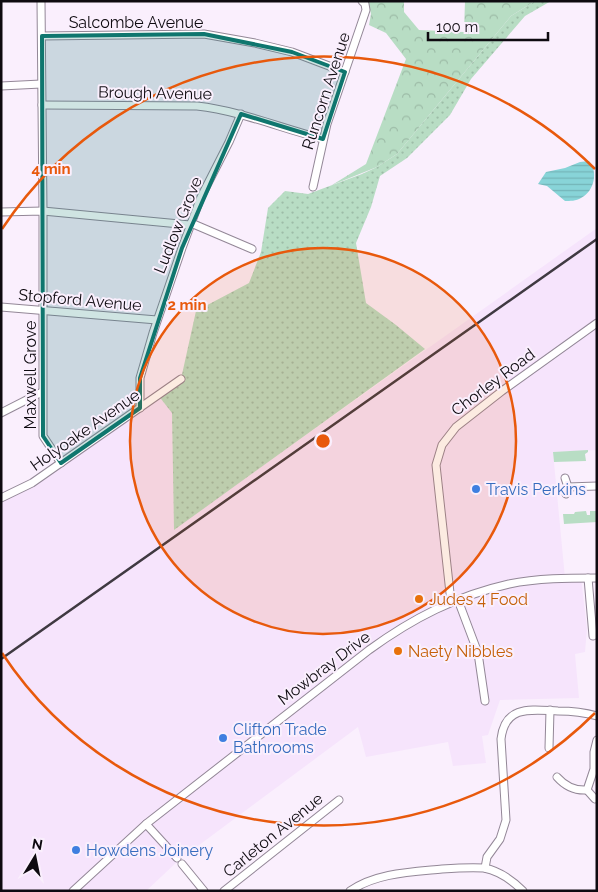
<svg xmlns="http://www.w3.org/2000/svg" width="598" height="892" font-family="Raleway,sans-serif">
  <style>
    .built { fill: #f6e4fc }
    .grass { fill: url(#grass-dots) }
    .forest { fill: url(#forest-crowns) }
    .garden { fill: #b8ddc4 }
    .water { fill: url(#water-rules) }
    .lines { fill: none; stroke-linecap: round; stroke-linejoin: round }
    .street-casing { stroke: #938797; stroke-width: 9 }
    .street { stroke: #fff; stroke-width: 7 }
    .rail { stroke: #3f3941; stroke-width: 2.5 }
    .marked { fill: #0f766e; fill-opacity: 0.2; stroke: #0f766e; stroke-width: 4; stroke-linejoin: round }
    .ring { fill: none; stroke: #e8590c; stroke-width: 2.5 }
    .shop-dot { fill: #3f7fe0; stroke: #faeffd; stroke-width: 2 }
    .food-dot { fill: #e8710a; stroke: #faeffd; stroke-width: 2 }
    .labels { text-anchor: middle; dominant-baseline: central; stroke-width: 4; stroke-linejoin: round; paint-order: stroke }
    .street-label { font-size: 16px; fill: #0e0a10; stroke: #faeffd }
    .shop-label { font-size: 16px; fill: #366cbe; stroke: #faeffd; text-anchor: start }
    .food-label { font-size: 16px; fill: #c56008; stroke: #faeffd; text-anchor: start }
    .centre { fill: #e8590c; stroke: #faeffd; stroke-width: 2.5 }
    .ring-label { font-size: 15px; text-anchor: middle; font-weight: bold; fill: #e8590c; stroke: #faeffd; stroke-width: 4; stroke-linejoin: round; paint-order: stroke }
  </style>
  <defs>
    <pattern id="grass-dots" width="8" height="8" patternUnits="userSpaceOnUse" patternTransform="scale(1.25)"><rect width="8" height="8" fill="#b8ddc4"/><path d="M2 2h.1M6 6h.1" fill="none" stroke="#9dbca7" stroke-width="1.8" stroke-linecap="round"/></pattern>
    <pattern id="forest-crowns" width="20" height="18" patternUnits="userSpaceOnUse" patternTransform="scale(1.25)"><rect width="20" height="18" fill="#b8ddc4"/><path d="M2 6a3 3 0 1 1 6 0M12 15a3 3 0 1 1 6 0" fill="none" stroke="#9dbca7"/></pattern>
    <pattern id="water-rules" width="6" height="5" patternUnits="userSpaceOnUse" patternTransform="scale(1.25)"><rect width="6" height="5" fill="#88d4d8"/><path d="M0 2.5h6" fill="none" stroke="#74b5b8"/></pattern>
  </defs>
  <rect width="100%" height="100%" fill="#faeffd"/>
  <path class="built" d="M597,228V450L553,452L565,578H581L587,629L585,652L575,654L579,698L500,700L488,735L482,736L486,763L453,766L448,742L366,757L358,727L179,860L146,891H1V498L19,490L158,395L172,412L174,529Z"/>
  <path class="grass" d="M535,1H551L525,16L471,79L450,115L407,158L380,176L371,207L356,243L366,303L396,325L425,349L174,530L172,413L158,395L181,379L196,311L249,283L261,252L268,208L285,191L308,194L362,174L377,167L397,154L511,16Z"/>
  <path class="forest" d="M368,1H404V12L419,30L464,32L465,1H535L511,16L397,154L377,167L332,185L366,164L406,59L386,33L369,25L371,14Z"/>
  <g class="garden">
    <path d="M588,450V452L585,454L586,461L554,462L553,452Z"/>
    <path d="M586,511L587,515H590V511H597V522L564,524L563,514H574L575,512Z"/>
  </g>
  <path class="water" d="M589,161C598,171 595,191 581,198C576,201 570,201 565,201L547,186L538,184L546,172L565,168L580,162Z"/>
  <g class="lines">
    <defs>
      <g id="street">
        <path d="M41,1L43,211V436L61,463"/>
        <path d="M42,36L204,34L255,43L292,52L345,72"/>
        <path d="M1,86L41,84"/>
        <path d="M42,105L197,106C241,111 280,128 323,139"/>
        <path d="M313,187L327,124L366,10L365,4L362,1"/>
        <path d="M1,212L43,211L190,225"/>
        <path d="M191,223L252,249"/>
        <path d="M1,307L157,320"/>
        <path d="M140,408V378L153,333L182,248L201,197L229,142L241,114"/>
        <path d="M1,413L42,392"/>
        <path d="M565,478L568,487"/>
        <path d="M566,494L568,487L597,486"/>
        <path d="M1,498L32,483L181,379"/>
        <path d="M588,578L593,636"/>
        <path d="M458,600L478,653L485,701"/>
        <path d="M451,602L436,465L442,445L456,427L502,391L597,323"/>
        <path d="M549,748L550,710"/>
        <path d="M557,777C565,786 574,791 587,790L594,769V752L597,740"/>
        <path d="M587,790L595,799"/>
        <path d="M146,824L177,858"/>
        <path d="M182,864L204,891"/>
        <path d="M485,868L487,857L500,839L506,820L501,739C505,704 533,710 558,711C572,711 583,712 597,716"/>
        <path d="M73,891L146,824L369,650C413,618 456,596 509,584C538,578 568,578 597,578"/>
        <path d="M224,891L339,800"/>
        <path d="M350,891C376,873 411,872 442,869C456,868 470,867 484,868C500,871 512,880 523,891"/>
      </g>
    </defs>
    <use href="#street" class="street-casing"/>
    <use href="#street" class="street"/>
    <path class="rail" d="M1,659L597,239"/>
  </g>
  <path class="marked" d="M204,34L292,52L345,72L323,139L241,114L182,248L140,378V408L61,463L43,436L42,36Z"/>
  <circle cx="323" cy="441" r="193" fill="#e8590c" fill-opacity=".12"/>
  <g class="ring">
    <circle cx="323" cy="441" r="193"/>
    <path d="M595 713A385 385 0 0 1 2 653M2 229A385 385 0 0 1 595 169"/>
  </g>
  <g class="shop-dot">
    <circle cx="476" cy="489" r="5"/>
    <circle cx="223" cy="738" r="5"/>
    <circle cx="76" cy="850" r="5"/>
  </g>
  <g class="food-dot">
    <circle cx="419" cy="599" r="5"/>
    <circle cx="398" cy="651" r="5"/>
  </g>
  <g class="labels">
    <g class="street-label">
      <text x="136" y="22">Salcombe Avenue</text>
      <text transform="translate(326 91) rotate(-72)">Runcorn Avenue</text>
      <text transform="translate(155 93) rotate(1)">Brough Avenue</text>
      <text transform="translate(178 225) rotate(-68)">Ludlow Grove</text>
      <text transform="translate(80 300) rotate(5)">Stopford Avenue</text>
      <text transform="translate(30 375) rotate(-90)">Maxwell Grove</text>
      <text transform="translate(493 382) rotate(-37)">Chorley Road</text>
      <text transform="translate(85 430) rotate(-35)">Holyoake Avenue</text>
      <text transform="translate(324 668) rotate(-37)">Mowbray Drive</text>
      <text transform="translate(273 835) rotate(-39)">Carleton Avenue</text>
    </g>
    <g class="shop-label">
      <text x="486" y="489">Travis Perkins</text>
      <text x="233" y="729">Clifton Trade<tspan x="233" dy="18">Bathrooms</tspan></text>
      <text x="86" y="850">Howdens Joinery</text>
    </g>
    <g class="food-label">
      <text x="429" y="599">Judes 4 Food</text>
      <text x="408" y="651">Naety Nibbles</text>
    </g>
  </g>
  <circle cx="323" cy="441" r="8" class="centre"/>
  <g class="ring-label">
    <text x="51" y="174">4 min</text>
    <text x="187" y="310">2 min</text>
  </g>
  <rect width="598" height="892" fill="none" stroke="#0e0a10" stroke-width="5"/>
  <g transform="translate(35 857) rotate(10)" stroke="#faeffd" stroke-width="4" paint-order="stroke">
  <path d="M0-4L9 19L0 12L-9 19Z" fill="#0e0a10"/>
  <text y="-8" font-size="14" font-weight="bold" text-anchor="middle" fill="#0e0a10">N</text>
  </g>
  <path d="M428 32v8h120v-8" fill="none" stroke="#0e0a10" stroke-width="2.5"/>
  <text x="436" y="32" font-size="15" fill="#0e0a10" stroke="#faeffd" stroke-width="4" paint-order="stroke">100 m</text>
</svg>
